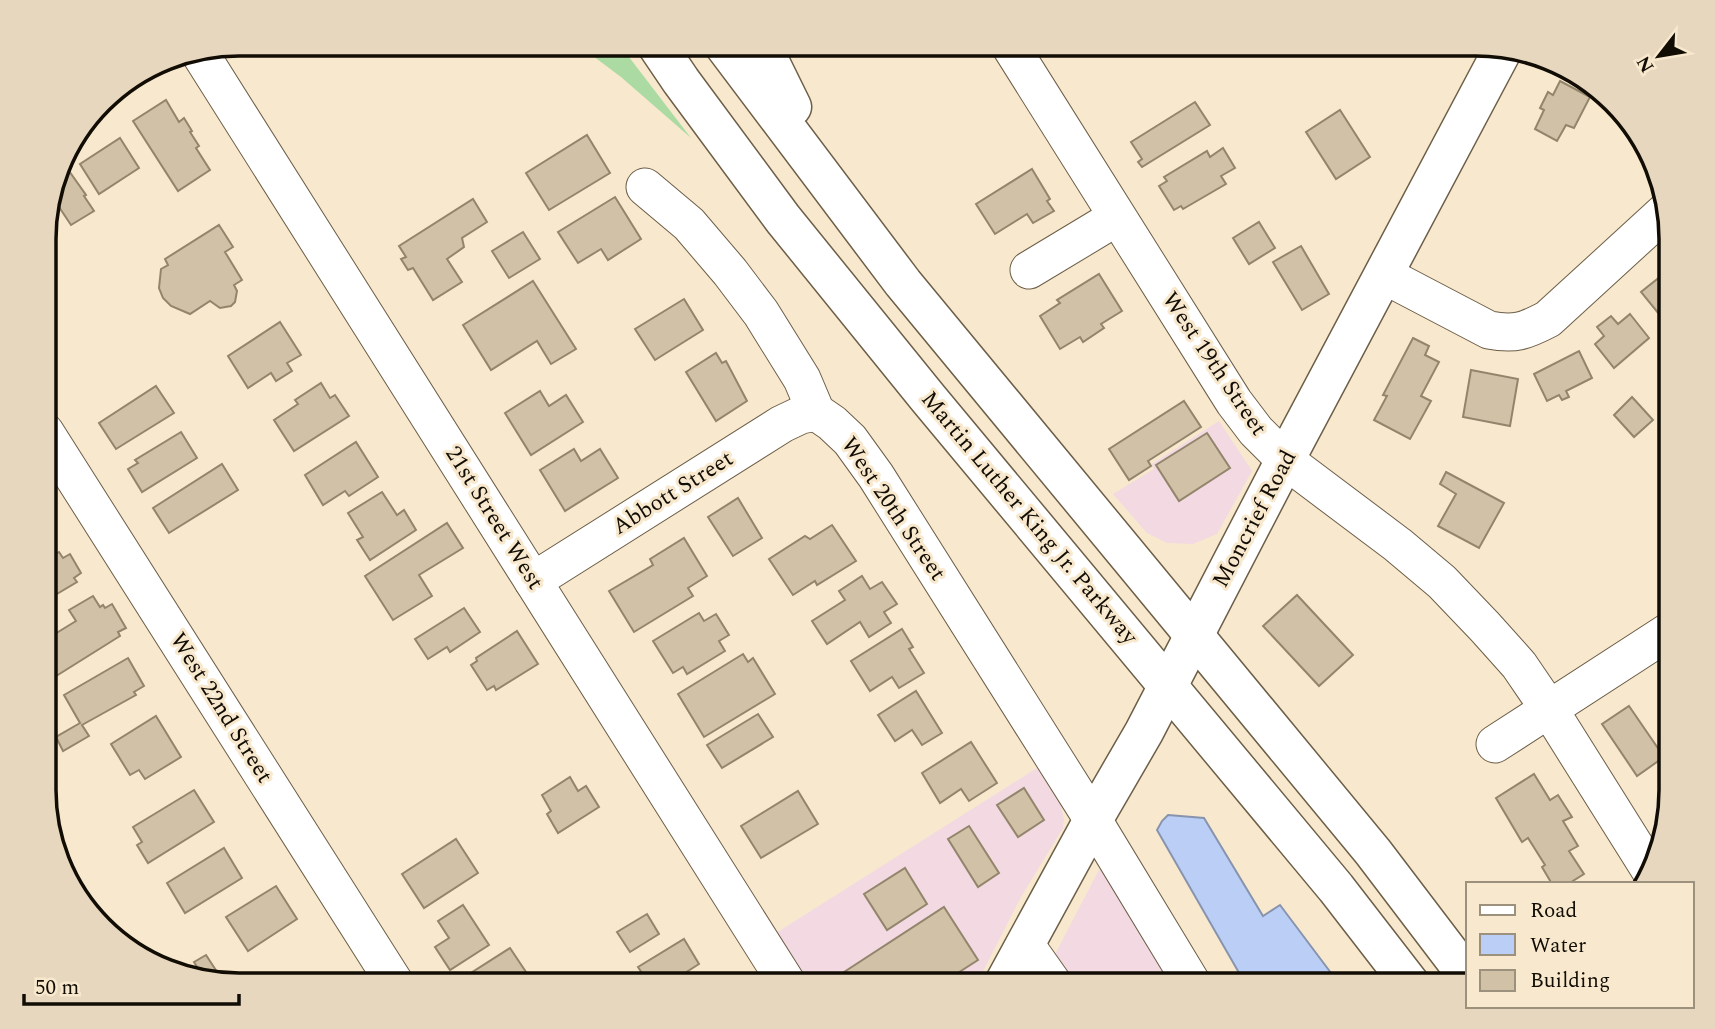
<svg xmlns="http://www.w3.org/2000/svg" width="1715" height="1029" font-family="Spectral,serif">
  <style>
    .commercial { fill: #f2d9e2 }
    .green { fill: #abdba2 }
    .water { fill: #bbcff6; stroke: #8894ad; stroke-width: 2 }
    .building { fill: #d0c1a7; stroke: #93856c; stroke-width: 2 }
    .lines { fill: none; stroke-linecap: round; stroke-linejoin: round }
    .minor-casing { stroke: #6c5e47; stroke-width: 39 }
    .major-casing { stroke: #6c5e47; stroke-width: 41 }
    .highway-casing { stroke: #6c5e47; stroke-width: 41 }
    .minor { stroke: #fff; stroke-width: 37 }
    .major { stroke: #fff; stroke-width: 38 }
    .highway { stroke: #fff; stroke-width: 38 }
    .labels { text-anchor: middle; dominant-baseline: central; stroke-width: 6; stroke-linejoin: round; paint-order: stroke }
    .street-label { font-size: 23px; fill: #110c04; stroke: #f8e9ce }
    .rim { fill: none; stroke: #110c04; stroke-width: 3.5 }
  </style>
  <rect width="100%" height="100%" fill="#f8e9ce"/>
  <g class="commercial">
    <path d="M1219,421L1252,471L1217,534L1193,544L1167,543L1147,533L1113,494L1154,469L1152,464Z"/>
    <path d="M1037,768L1061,806L1064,819L1063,828L1021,897L976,985H809L776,933Z"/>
    <path d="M1100,868L1172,985H1039Z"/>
  </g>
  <path class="green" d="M577,44H619L691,138L621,77Z"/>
  <path class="water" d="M1168,815L1204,818L1263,916L1280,905L1337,981L1331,985H1246L1157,830L1162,821Z"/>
  <g class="building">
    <path d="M1560,81L1590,97L1574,128L1566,125L1557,141L1535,129L1544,110L1540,108L1548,92L1553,95Z"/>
    <path d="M166,100L179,122L184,118L192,131L190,132L199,146L196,148L210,170L178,191L133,121Z"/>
    <path d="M1195,102L1210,125L1142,167L1138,162L1142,159L1131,142Z"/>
    <path d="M1340,110L1370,157L1336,179L1306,132Z"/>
    <path d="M587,135L610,173L549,210L526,173Z"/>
    <path d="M120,138L139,168L99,194L80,164Z"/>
    <path d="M1223,148L1235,168L1221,176L1226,184L1183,209L1181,206L1174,210L1159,186L1167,181L1164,177L1207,151L1210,157Z"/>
    <path d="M62,161L86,195L84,196L94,211L71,225L51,195Z"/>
    <path d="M1032,169L1050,199L1047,201L1054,211L1033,223L1027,214L995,234L976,204Z"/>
    <path d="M615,197L641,239L608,260L601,249L578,263L558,232Z"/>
    <path d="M473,199L487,222L462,238L464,247L447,259L462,282L433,300L413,268L408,270L401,259L406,257L399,246Z"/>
    <path d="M1259,222L1275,248L1249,264L1233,238Z"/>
    <path d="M219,225L233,247L225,252L242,280L234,285L237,291L235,302L231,306L220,308L210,301L190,314L171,306L163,298L159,288L161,269L168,265L165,259Z"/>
    <path d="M523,232L540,259L509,278L492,251Z"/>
    <path d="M1301,246L1329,294L1302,310L1273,262Z"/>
    <path d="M1671,268V304L1659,314L1641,292Z"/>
    <path d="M1099,274L1122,311L1101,324L1104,328L1083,342L1080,337L1060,349L1040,316L1060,303L1057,300Z"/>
    <path d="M533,281L576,349L551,364L537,341L491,370L463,325Z"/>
    <path d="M684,299L703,330L655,360L635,329Z"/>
    <path d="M1630,314L1649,338L1614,368L1595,344L1604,336L1597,327L1611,316L1618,324Z"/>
    <path d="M280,322L301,355L287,363L292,371L276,381L271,373L248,388L228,356Z"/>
    <path d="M1413,338L1429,346L1425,355L1439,362L1421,396L1431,401L1410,439L1374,420L1387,396L1383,395Z"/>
    <path d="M1579,351L1592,378L1566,391L1569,397L1562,400L1559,395L1547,401L1534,374Z"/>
    <path d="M716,353L722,363L726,361L747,401L716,421L686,372Z"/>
    <path d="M1471,370L1518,379L1510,426L1463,417Z"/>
    <path d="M321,383L330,398L335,395L349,416L294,451L274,420L298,404L295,400Z"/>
    <path d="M156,386L174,413L116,449L99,423Z"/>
    <path d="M540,391L549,406L566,395L583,422L531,455L505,413Z"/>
    <path d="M1632,397L1653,420L1634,437L1614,415Z"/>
    <path d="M1184,401L1201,427L1148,461L1151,466L1129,480L1109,449Z"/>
    <path d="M181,432L197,458L142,492L128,469L138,463L135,460Z"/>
    <path d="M1207,433L1230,468L1179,501L1156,465Z"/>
    <path d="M356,442L378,477L349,496L345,491L323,505L305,475Z"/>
    <path d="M574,449L581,461L600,449L618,478L565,511L540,470Z"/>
    <path d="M222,464L238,490L169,533L153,508Z"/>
    <path d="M1446,472L1504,503L1479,548L1438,526L1456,494L1440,484Z"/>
    <path d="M382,492L397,515L404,510L416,530L370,560L357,540L363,537L348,513Z"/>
    <path d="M738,498L762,538L733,556L708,517Z"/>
    <path d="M447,523L463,548L419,575L432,596L393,620L365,576Z"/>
    <path d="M832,525L856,561L817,585L815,581L793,595L769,559L805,536L810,539Z"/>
    <path d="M684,538L707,576L688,588L693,596L634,632L609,591L653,565L650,559Z"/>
    <path d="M59,552L63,558L70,554L81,573L74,578L77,582L45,601V560Z"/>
    <path d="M862,576L870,589L882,582L897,604L884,612L891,623L869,637L860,622L827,644L812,621L845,600L839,591Z"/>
    <path d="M1297,595L1353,655L1319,686L1263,626Z"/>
    <path d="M93,596L100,607L103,605L105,608L112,604L126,628L118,632L120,636L45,683V640L76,621L69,610Z"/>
    <path d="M464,608L480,632L450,652L447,647L428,659L415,639Z"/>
    <path d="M699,613L704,621L716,614L729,635L719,641L725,651L687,674L683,667L673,673L653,641Z"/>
    <path d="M902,629L913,647L909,649L924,673L899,688L892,677L870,691L851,661Z"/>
    <path d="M517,631L538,664L496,690L494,686L487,690L471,665L477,661L476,658Z"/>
    <path d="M743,654L748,662L753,658L775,694L704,737L678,694Z"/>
    <path d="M128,658L144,686L134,692L136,695L82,725L89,736L63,751L56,737L80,723L64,695Z"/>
    <path d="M916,691L942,733L922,745L912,730L895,741L878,715Z"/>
    <path d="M1629,706L1664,757L1637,776L1602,724Z"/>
    <path d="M758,714L773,737L722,768L707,745Z"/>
    <path d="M156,716L181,757L145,779L139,770L130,775L111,744Z"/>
    <path d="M971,742L997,783L969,801L961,789L940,803L922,773Z"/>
    <path d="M1534,774L1550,800L1558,795L1572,817L1563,821L1578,846L1569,851L1584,874L1568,884H1552L1542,867L1545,865L1528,838L1522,842L1496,798Z"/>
    <path d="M570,777L578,791L586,786L599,807L558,833L547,814L551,811L542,795Z"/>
    <path d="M1024,788L1044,820L1018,837L997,805Z"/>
    <path d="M194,790L214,822L148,863L137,845L142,842L133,827Z"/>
    <path d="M798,791L818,824L761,858L741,826Z"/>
    <path d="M969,826L999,873L978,887L948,839Z"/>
    <path d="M456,839L478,873L424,908L402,874Z"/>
    <path d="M224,848L242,878L185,913L167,883Z"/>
    <path d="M905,868L927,904L887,930L864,894Z"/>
    <path d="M276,886L297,919L248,951L226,917Z"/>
    <path d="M463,905L489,945L450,970L435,947L449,938L438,921Z"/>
    <path d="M944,907L978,960L939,985H848L841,974Z"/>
    <path d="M647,914L659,934L630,952L617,932Z"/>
    <path d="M684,939L699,964L666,985H650L638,967Z"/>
    <path d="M510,948L530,978L519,985H452Z"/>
    <path d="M206,955L223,981L202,975L194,962Z"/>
  </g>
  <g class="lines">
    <defs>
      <g id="minor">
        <path d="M1009,44L1234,402L1256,431L1285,460L1398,545L1442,582L1485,627L1519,665L1549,709L1650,870"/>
        <path d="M199,52L788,985"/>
        <path d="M645,187L689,224L730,272L761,313L802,379L816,412L832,423L850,440L876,476L1093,820L1193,985"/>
        <path d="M1029,270L1117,217"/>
        <path d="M1384,275L1489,330C1515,335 1525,331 1548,319L1666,211"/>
        <path d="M45,432L396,985"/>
        <path d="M533,581L782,424L801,415L816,412"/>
        <path d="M1495,744L1671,630"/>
        <path d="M1025,944L1054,985"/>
      </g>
      <path id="major" d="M1003,985L1093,820L1144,732L1285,460L1502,51"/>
      <g id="highway">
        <path d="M656,44L681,81L783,219L928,398L1336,888L1411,985"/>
        <path d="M723,44L903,283L1373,852L1468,977"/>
        <path d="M761,44L792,107"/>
      </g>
    </defs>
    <use href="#minor" class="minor-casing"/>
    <use href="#major" class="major-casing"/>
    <use href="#highway" class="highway-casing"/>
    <use href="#minor" class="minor"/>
    <use href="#major" class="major"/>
    <use href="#highway" class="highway"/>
  </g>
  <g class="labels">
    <g class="street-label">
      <text transform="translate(1214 364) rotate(56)">West 19th Street</text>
      <text transform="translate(673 493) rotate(-32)">Abbott Street</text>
      <text transform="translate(893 509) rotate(56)">West 20th Street</text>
      <text transform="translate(494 518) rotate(58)">21st Street West</text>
      <text transform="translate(1029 518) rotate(50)">Martin Luther King Jr. Parkway</text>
      <text transform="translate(1255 519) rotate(-62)">Moncrief Road</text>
      <text transform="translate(221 708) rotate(58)">West 22nd Street</text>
    </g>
  </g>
  <path d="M0 0H1715V1029H0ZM239 56H1476A183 183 0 0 1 1659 239V790A183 183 0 0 1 1476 973H239A183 183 0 0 1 56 790V239A183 183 0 0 1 239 56Z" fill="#e6d7be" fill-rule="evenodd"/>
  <path class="rim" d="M239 56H1476A183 183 0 0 1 1659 239V790A183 183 0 0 1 1476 973H239A183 183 0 0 1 56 790V239A183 183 0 0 1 239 56Z"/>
  <rect x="1466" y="882" width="228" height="126" fill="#f8e9ce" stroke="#9c917d" stroke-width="2"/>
  <rect x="1480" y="905" width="35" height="10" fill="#ffffff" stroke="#9c917d" stroke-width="2"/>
  <text x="1530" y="917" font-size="21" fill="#110c04">Road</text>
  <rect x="1480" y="934" width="35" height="21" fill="#bbcff6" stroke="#9c917d" stroke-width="2"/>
  <text x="1530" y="952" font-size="21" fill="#110c04">Water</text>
  <rect x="1480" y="970" width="35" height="21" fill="#d0c1a7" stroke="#9c917d" stroke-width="2"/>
  <text x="1530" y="987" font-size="21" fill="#110c04">Building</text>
  <g transform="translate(1659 56) rotate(239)" stroke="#f8e9ce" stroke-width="5" paint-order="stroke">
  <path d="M0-5L12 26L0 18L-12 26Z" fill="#110c04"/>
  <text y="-10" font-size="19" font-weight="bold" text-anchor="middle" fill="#110c04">N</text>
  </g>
  <path d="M24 994v10h215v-10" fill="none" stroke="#110c04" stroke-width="3.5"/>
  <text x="35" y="994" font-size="21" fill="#110c04" stroke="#f8e9ce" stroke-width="5" paint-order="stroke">50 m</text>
</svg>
